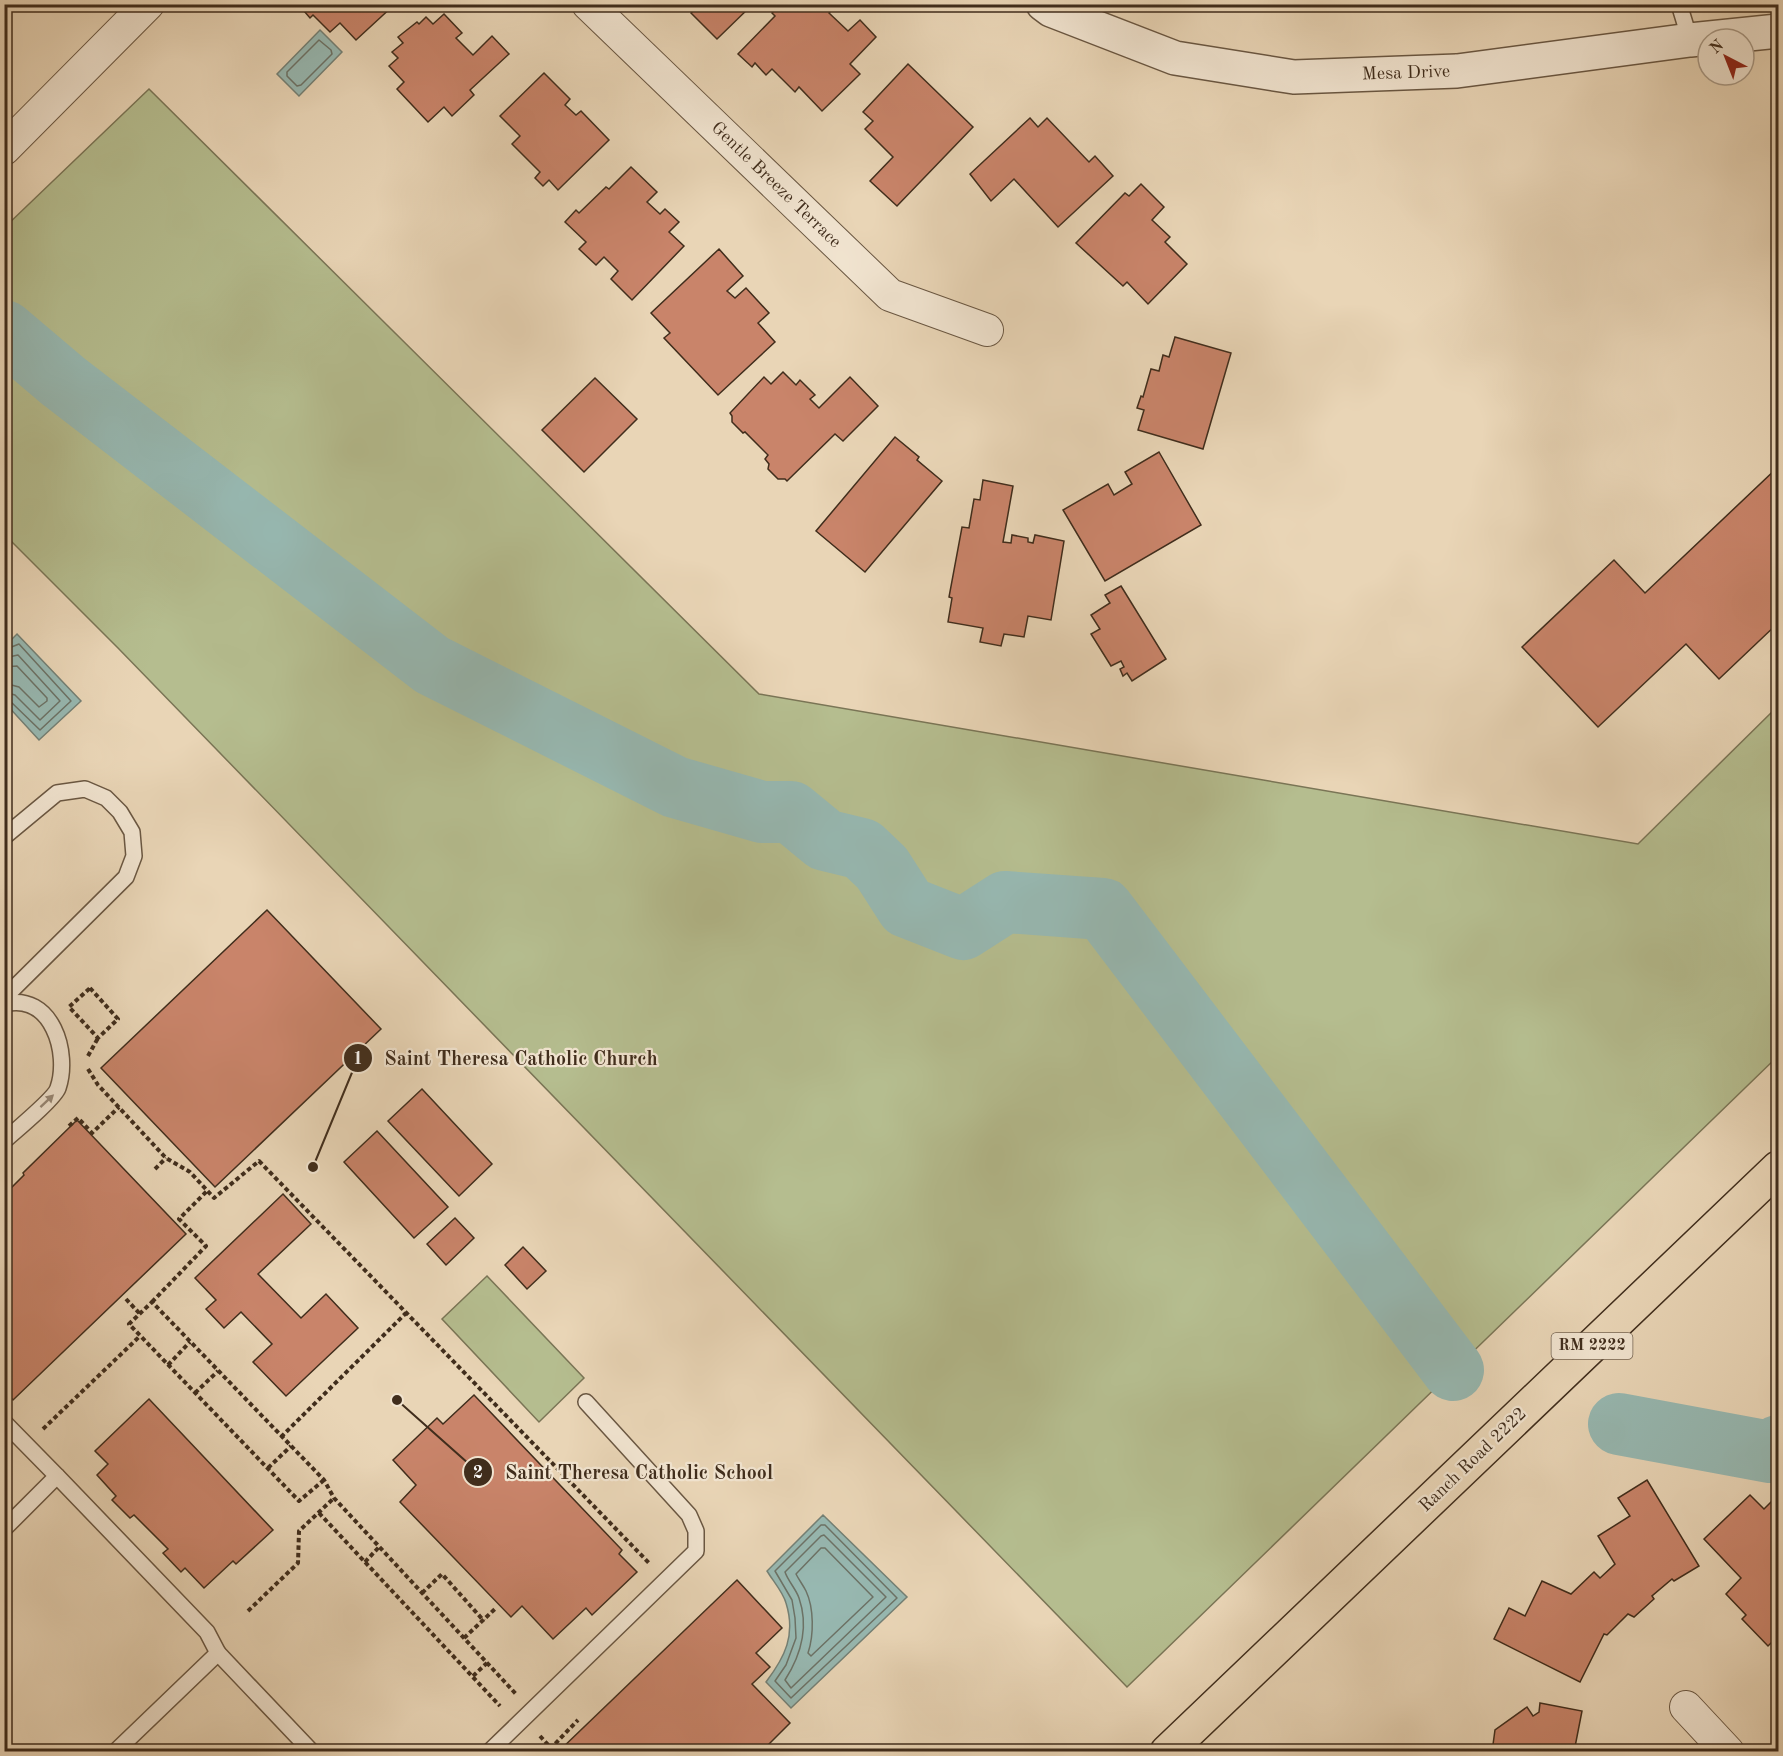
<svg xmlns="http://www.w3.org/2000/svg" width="1783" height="1756" font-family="'Old Standard TT',serif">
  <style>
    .green { fill: #b5bd8f; stroke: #7a7556; stroke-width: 1.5 }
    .water { fill: #97b8b1; stroke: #748075; stroke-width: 1.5 }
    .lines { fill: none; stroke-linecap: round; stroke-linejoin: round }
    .shore { stroke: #6c7266; stroke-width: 1.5 }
    .river { stroke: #97b8b1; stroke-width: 62 }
    .building { fill: #c9846a; stroke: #402d1c; stroke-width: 1.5 }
    .service-casing { stroke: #6a5742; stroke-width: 18 }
    .minor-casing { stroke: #6a5742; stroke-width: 34 }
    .tertiary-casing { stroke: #6a5742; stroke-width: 36 }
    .primary-casing { stroke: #402d1c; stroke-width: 36 }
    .path { stroke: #402d1c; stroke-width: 4; stroke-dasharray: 4.5 3; stroke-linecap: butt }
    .service { stroke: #f1e4d0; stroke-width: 15 }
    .minor { stroke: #f1e4d0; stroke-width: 32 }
    .tertiary { stroke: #f1e4d0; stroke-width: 33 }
    .primary { stroke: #e9d5b6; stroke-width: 33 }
    .oneway { fill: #988876 }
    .labels { text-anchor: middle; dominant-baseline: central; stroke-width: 4.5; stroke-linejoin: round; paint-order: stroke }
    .shield { fill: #f1e4d0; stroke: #756452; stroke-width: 1.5 }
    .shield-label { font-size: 16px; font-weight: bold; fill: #402d1c }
    .street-label { font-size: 18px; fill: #402d1c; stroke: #f1e4d0 }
    .leader { fill: none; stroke: #402d1c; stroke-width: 2 }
    .callout-dot { fill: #402d1c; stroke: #f1e4d0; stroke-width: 2 }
    .mark-label { font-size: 18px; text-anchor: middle; font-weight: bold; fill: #fff }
    .callout-label { font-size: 20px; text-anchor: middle; font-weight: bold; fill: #402d1c; stroke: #f1e4d0; stroke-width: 4.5; stroke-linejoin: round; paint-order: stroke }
  </style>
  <rect width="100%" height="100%" fill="#e9d5b6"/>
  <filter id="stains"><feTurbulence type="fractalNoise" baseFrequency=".00333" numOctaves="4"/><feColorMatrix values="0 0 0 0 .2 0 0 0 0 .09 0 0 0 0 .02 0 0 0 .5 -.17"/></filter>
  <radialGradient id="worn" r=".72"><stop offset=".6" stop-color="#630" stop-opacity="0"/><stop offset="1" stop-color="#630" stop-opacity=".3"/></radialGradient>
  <g class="green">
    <path d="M149,89L759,694L1638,844L1778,706V1056L1127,1687L118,648L5,535V227Z"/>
    <path d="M487,1276L584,1378L539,1422L442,1319Z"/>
  </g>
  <g class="water">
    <path d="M320,30L342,52L299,96L277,74Z"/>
    <path d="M17,634L81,701L39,740L5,703V646Z"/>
    <path d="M823,1515L907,1597L791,1708L766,1682C785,1657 796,1635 786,1603C783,1592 773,1581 767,1571Z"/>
  </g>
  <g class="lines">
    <g class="shore">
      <path d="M319,40L331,50L332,54L301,85L297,86L287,76V72Z"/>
      <path d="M4,650L19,644L71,701L40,730L11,702L4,700"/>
      <path d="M4,658L18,655L60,701L40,720L15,695L4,692"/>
      <path d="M4,667L17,666L47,698V701L39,707L19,687L4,683"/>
      <path d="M821,1525H825L897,1598L791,1698L775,1681L786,1665L796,1638L795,1618L792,1600L775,1571Z"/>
      <path d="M824,1535L886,1597L791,1688L785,1680C801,1655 809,1627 799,1598C796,1589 788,1581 785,1572L821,1536Z"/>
      <path d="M821,1548H825L873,1597L811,1656L808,1653C814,1635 814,1608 806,1591C803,1585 799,1580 796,1574Z"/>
    </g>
    <g class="river">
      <path d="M4,331L63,381L432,665L675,787L762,812H791L825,840L862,849L882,868L907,907L963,929L1005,902L1103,909L1453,1370"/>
      <path d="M1619,1424L1770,1452L1778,1446"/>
    </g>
  </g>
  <g class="building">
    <path d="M298,4H395L356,40L340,23L330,32L313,15L310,18Z"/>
    <path d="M700,4H753L717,39L691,13Z"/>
    <path d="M780,4H837L829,13L848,31L860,20L876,37L850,64L860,74L822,111L799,87L795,92L772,69L766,75L755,63L752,67L738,54L775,16L772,13Z"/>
    <path d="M444,14L462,33L456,38L473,55L492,36L509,54L470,90L474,95L452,116L444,107L428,122L397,89L404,82L389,66L398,58L392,52L403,43L398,37L417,22L419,24L426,17L433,24Z"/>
    <path d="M908,64L973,127L897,206L870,181L893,157L865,129L873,121L863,112Z"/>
    <path d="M544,73L570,99L565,105L576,115L581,111L609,140L558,190L549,180L543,186L535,178L540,172L512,144L520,136L500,116Z"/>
    <path d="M1030,118L1038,127L1047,118L1089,162L1095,156L1113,176L1058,227L1014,179L991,201L970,174Z"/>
    <path d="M631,167L657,192L647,202L660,214L665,209L679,222L669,232L684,246L632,300L611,279L618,271L604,257L596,265L579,249L586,242L565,222L576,210L579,213L606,187L609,189Z"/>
    <path d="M1141,184L1164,207L1152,220L1170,237L1165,242L1187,264L1148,304L1127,282L1123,286L1076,243L1125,193L1129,196Z"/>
    <path d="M719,249L743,276L727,291L735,298L746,288L769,313L758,323L775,342L718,395L664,338L670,333L651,313Z"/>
    <path d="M1175,337L1231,353L1203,449L1138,430L1144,410L1137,408L1141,396L1143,397L1151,369L1159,371L1163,355L1169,357Z"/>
    <path d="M783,372L796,385L800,380L815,395L810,399L819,408L850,377L878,406L843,441L835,434L787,481L785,479H778L768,469L769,464L765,459L768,455L745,432L743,433L732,422V416L730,413L764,377L771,384Z"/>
    <path d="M595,378L637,419L584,472L542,430Z"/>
    <path d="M895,437L919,457L917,460L942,481L865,572L816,531Z"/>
    <path d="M1159,452L1201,525L1105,581L1063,510L1108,484L1114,495L1132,484L1125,472Z"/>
    <path d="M1778,467V623L1719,679L1686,644L1598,727L1522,647L1614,560L1645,593Z"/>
    <path d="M983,480L1013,486L1003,542L1011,543L1012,535L1028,538V542L1033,543L1035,535L1064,541L1051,620L1028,616L1024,637L1004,634L1001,646L980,642L983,628L948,622L952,598L949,597L962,527L969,528L974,499L980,500Z"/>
    <path d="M1121,586L1166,659L1132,681L1127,673L1123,676L1120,669L1124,667L1121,661L1111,666L1091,634L1100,629L1091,615L1110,603L1105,595Z"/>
    <path d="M267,910L381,1029L215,1187L101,1068Z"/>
    <path d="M422,1089L492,1164L459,1196L388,1121Z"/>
    <path d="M77,1120L186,1234L13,1400L4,1390L6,1368L4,1366V1190L7,1192L24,1175L23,1173Z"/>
    <path d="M377,1131L448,1207L414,1238L344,1162Z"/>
    <path d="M283,1194L311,1224L258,1274L301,1318L326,1294L358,1328L286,1396L253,1362L272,1344L241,1312L224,1328L206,1309L216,1300L195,1278Z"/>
    <path d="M455,1218L474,1238L446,1265L427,1244Z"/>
    <path d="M523,1247L546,1271L527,1289L505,1265Z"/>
    <path d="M474,1395L622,1550L619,1554L637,1572L592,1615L586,1608L553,1639L522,1606L511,1617L400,1502L416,1485L393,1460L437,1418L443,1424Z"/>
    <path d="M149,1399L273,1530L236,1564L233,1561L204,1588L185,1568L181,1572L163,1553L168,1549L134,1515L130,1518L112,1500L116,1496L97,1475L108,1464L95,1451Z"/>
    <path d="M1647,1480L1699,1566L1674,1581L1672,1579L1652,1596L1654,1599L1634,1617L1628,1614L1607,1635L1604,1634L1580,1682L1494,1639L1509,1608L1525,1616L1542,1581L1571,1594L1594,1572L1600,1578L1615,1564L1598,1536L1630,1516L1618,1498Z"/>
    <path d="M1750,1495L1764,1509L1778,1495V1647L1773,1641L1768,1646L1742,1619L1746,1615L1726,1594L1741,1578L1704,1539Z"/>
    <path d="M737,1580L782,1628L756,1653L770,1667L752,1684L790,1723L761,1752H558Z"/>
    <path d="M1540,1703L1582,1711L1574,1752H1492L1495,1730L1527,1707L1533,1716L1539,1712Z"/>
  </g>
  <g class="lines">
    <defs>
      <g id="service">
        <path d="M1679,4L1690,40"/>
        <path d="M4,837L57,793L85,789L106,798L120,812L132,832L134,856L126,877L4,998"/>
        <path d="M4,1004C52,992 70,1053 58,1088C55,1098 14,1132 4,1141"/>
        <path d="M4,1422L57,1476L4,1529"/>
        <path d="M57,1476L207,1632L218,1653"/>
        <path d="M115,1752L218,1653L312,1752"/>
        <path d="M489,1752L696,1551V1531L689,1515L586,1402"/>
      </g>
      <g id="minor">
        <path d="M588,4L890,295L987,330"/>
        <path d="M4,149L148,4"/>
        <path d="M1686,1707L1728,1752"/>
      </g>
      <path id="tertiary" d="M1043,4L1051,10L1175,58L1294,77L1457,71L1690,40L1778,31"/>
      <path id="primary" d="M1167,1752L1778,1168"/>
    </defs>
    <use href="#service" class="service-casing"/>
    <use href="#minor" class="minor-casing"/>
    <use href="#tertiary" class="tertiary-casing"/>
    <use href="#primary" class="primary-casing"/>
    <g class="path">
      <path d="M90,988L118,1019L98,1038L69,1007Z"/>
      <path d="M88,1056L98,1038"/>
      <path d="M88,1069L98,1085L166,1158L190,1172L214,1198L259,1161L649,1563"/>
      <path d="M69,1126L78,1118L92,1133L119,1107"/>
      <path d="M155,1169L166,1158"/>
      <path d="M126,1299L140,1314"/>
      <path d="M152,1302L206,1246L179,1219L207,1191"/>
      <path d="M168,1365L190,1342"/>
      <path d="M195,1393L218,1371"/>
      <path d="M43,1429L140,1336"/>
      <path d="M281,1437L406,1313"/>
      <path d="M268,1468L291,1446"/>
      <path d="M324,1480L299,1501L129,1324L152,1302L324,1480L334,1498L516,1694"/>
      <path d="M319,1513L500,1706"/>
      <path d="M365,1562L379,1547"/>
      <path d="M422,1593L442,1574L484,1621"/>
      <path d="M248,1611L298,1563L299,1531L334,1498"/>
      <path d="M464,1638L496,1608"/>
      <path d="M473,1676L487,1663"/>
      <path d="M540,1736L551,1748L578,1720"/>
    </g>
    <use href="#service" class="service"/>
    <use href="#minor" class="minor"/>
    <use href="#tertiary" class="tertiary"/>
    <use href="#primary" class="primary"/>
  </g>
  <defs><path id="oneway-solid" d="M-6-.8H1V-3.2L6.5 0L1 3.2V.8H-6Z" transform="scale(1.5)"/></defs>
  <use class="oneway" href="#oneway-solid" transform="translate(47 1101) rotate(-43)"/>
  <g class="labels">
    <rect class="shield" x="1551.5" y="1333" width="81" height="26" rx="4.5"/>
    <g class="shield-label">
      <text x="1592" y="1346">RM 2222</text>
    </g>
    <g class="street-label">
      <text transform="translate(1406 73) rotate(-2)">Mesa Drive</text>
      <text transform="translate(776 185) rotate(44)">Gentle Breeze Terrace</text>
      <text transform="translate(1473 1460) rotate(-44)">Ranch Road 2222</text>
    </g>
  </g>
  <path class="leader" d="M313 1167L358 1058M397 1400L478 1472"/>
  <g class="callout-dot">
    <circle cx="313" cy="1167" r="6"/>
    <circle cx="397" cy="1400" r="6"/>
    <circle cx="358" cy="1058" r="15"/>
    <circle cx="478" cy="1472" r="15"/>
  </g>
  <g class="mark-label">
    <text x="358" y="1064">1</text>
    <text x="478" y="1478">2</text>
  </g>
  <g class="callout-label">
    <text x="521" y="1065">Saint Theresa Catholic Church</text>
    <text x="639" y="1479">Saint Theresa Catholic School</text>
  </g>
  <rect width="1783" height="1756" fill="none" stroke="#e9d5b6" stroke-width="24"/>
  <rect x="6" y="6" width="1771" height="1744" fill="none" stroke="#402d1c" stroke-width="3"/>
  <rect x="12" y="12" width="1759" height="1732" fill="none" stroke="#402d1c" stroke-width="1.5"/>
  <g transform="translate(1726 57) rotate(318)"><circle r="28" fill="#f1e4d0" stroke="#aa9b88" stroke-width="1.5"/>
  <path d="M0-4.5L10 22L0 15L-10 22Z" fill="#8f2418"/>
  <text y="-9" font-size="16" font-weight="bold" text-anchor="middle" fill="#402d1c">N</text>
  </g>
  <rect width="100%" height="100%" filter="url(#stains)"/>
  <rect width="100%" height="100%" fill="url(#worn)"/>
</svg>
